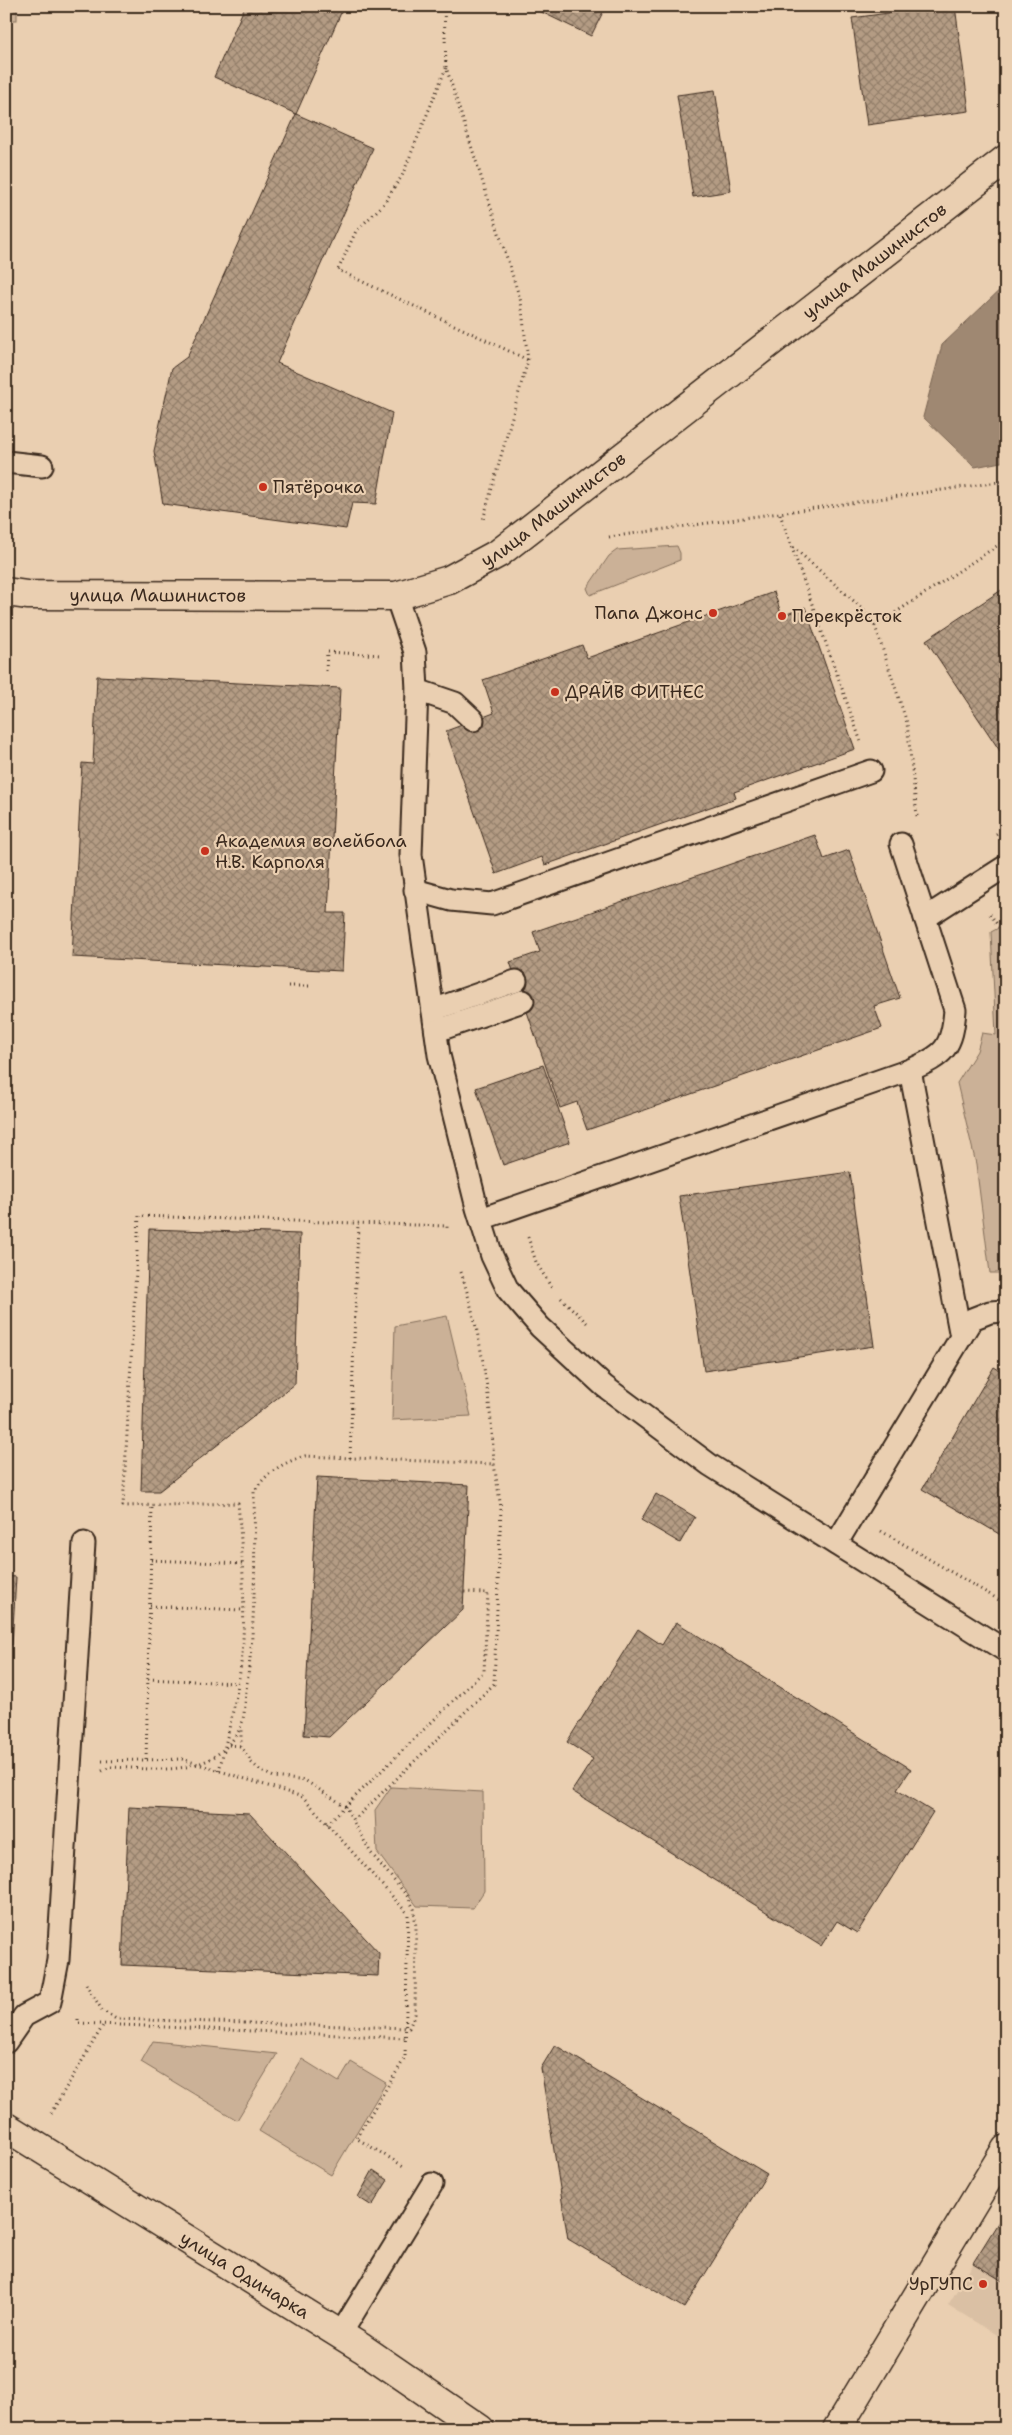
<svg xmlns="http://www.w3.org/2000/svg" width="1012" height="2435" font-family="'Shantell Sans',sans-serif">
  <style>
    .built { fill: #dac0a4 }
    .green { fill: #cbb197; stroke: #836e5a }
    .water { fill: #9f8872; stroke: #776250 }
    .building { fill: url(#building-cross-hatch); stroke: #3b2a1e }
    .lines { fill: none; stroke-linecap: round; stroke-linejoin: round }
    .service-casing { stroke: #3b2a1e; stroke-width: 25 }
    .minor-casing { stroke: #3b2a1e; stroke-width: 31 }
    .tertiary-casing { stroke: #3b2a1e; stroke-width: 31 }
    .path { stroke: #3b2a1e; stroke-width: 3; stroke-dasharray: 1 4; stroke-linecap: butt }
    .service { stroke: #eacfb1; stroke-width: 21 }
    .minor { stroke: #eacfb1; stroke-width: 28 }
    .tertiary { stroke: #eacfb1; stroke-width: 28 }
    .poi-dot { fill: #c8321e; stroke: #eacfb1; stroke-width: 2 }
    .labels { text-anchor: middle; dominant-baseline: central; stroke-width: 4.5; stroke-linejoin: round; paint-order: stroke }
    .street-label { font-size: 18px; fill: #3b2a1e; stroke: #eacfb1 }
    .poi-label { font-size: 18px; fill: #3b2a1e; stroke: #eacfb1; text-anchor: start }
  </style>
  <defs>
    <pattern id="building-cross-hatch" width="8" height="8" patternUnits="userSpaceOnUse" patternTransform="scale(1.25)"><rect width="8" height="8" fill="#b49c84"/><path d="M0 0l8 8M0 8l8-8" fill="none" stroke="#947f6b"/></pattern>
  </defs>
  <rect width="100%" height="100%" fill="#eacfb1"/>
  <filter id="ink" filterUnits="userSpaceOnUse"><feTurbulence type="fractalNoise" baseFrequency=".02" numOctaves="2"/><feDisplacementMap in="SourceGraphic" scale="10" xChannelSelector="R" yChannelSelector="G"/><feConvolveMatrix kernelMatrix="1 2 1 2 8 2 1 2 1" color-interpolation-filters="sRGB"/></filter>
  <g filter="url(#ink)">
    <path class="built" d="M1006,2210V2341L948,2305Z"/>
    <g class="green">
      <rect x="6" y="6" width="11" height="14"/>
      <path d="M677,546L680,553V560L590,595L587,588L609,556L617,550Z"/>
      <path d="M1006,924V1273H990L976,1164L957,1083L977,1051L982,1033L996,1035L991,932Z"/>
      <path d="M447,1316L471,1416L392,1420L395,1326Z"/>
      <path d="M391,1787L483,1792L484,1891L473,1908L417,1906L377,1852L375,1810Z"/>
      <path d="M153,2041L277,2054L237,2120L141,2062Z"/>
      <path d="M302,2059L339,2082L351,2062L386,2083L331,2175L259,2131Z"/>
    </g>
    <path class="water" d="M1006,284V461L975,467L923,417L942,345Z"/>
    <g class="building">
      <path d="M245,6H344L296,114L214,77Z"/>
      <path d="M529,6H606L591,36Z"/>
      <path d="M939,6H955L969,111L867,125L852,18Z"/>
      <path d="M715,90L731,191L693,197L677,95Z"/>
      <path d="M296,114L373,148L277,363L392,413L376,504L352,503L346,529L163,504L154,451L172,368L187,357Z"/>
      <path d="M1006,587V760L926,640Z"/>
      <path d="M774,592L782,616L805,607L855,749L734,792L736,798L545,865L542,857L496,874L446,731L494,713L483,680L582,645L587,658Z"/>
      <path d="M97,676L340,688L328,913H345L342,971L72,957L82,763L93,764Z"/>
      <path d="M815,835L824,859L849,850L900,998L874,1006L882,1028L587,1130L577,1102L560,1108L510,962L540,952L533,932Z"/>
      <path d="M543,1065L570,1142L503,1165L476,1088Z"/>
      <path d="M850,1172L874,1346L704,1371L679,1196Z"/>
      <path d="M149,1229L300,1234L295,1384L159,1491H141Z"/>
      <path d="M994,1367L1006,1374V1538L922,1489Z"/>
      <path d="M317,1477L469,1485L463,1610L329,1737L304,1735Z"/>
      <path d="M656,1494L695,1517L680,1543L641,1520Z"/>
      <path d="M6,1576L16,1577L12,1645L6,1644Z"/>
      <path d="M676,1622L911,1769L897,1790L933,1812L857,1933L837,1921L821,1946L572,1791L593,1759L567,1742L638,1629L662,1645Z"/>
      <path d="M129,1807L249,1813L379,1953L378,1976L122,1965Z"/>
      <path d="M555,2045L767,2174L684,2308L568,2239L541,2068Z"/>
      <path d="M373,2170L388,2180L372,2206L358,2197Z"/>
      <path d="M1006,2210V2283L973,2263Z"/>
    </g>
    <g class="lines">
      <defs>
        <g id="service">
          <path d="M6,462L42,466"/>
          <path d="M396,596L415,652L417,690L411,855L439,1055L477,1208L492,1256L508,1290L540,1327L604,1386L710,1465L1006,1651"/>
          <path d="M417,690L455,703L473,720"/>
          <path d="M415,890L451,900L492,904L871,771"/>
          <path d="M925,918L1006,866"/>
          <path d="M433,1010L516,981"/>
          <path d="M436,1031L523,1001"/>
          <path d="M910,1070L961,1337"/>
          <path d="M481,1219L910,1070C945,1055 952,1048 955,1010L901,844"/>
          <path d="M836,1544L972,1319L990,1312L1006,1311"/>
          <path d="M6,2042L24,2016L50,2002L58,1960L84,1543"/>
          <path d="M340,2335L432,2184"/>
        </g>
        <g id="minor">
          <path id="s1" d="M6,2127L362,2348L480,2429"/>
          <path d="M837,2429L1006,2149"/>
        </g>
        <g id="tertiary">
          <path id="s2" d="M6,592L27,595L396,596L449,580L499,553L1006,159"/>
        </g>
      </defs>
      <use href="#service" class="service-casing"/>
      <use href="#minor" class="minor-casing"/>
      <use href="#tertiary" class="tertiary-casing"/>
      <g class="path">
        <path d="M444,6L446,67L521,302L528,360L483,520"/>
        <path d="M446,68L402,176L383,205L356,231L338,270L528,360"/>
        <path d="M780,514L861,742"/>
        <path d="M609,537L1006,481"/>
        <path d="M793,547L864,610L875,626"/>
        <path d="M326,671L327,652L381,655"/>
        <path d="M917,816L907,723L875,626L1006,540"/>
        <path d="M996,834L1006,828"/>
        <path d="M990,914L1006,937"/>
        <path d="M288,986H309"/>
        <path d="M528,1237L536,1262L553,1290"/>
        <path d="M461,1272C481,1334 491,1400 494,1464"/>
        <path d="M561,1298L587,1323"/>
        <path d="M350,1458L358,1223"/>
        <path d="M881,1531L1006,1604"/>
        <path d="M151,1560L244,1564"/>
        <path d="M150,1606L243,1610"/>
        <path d="M148,1679L237,1683"/>
        <path d="M229,1745L241,1746"/>
        <path d="M146,1759L152,1505"/>
        <path d="M102,1761L182,1759L303,1797L408,1914L405,2058L356,2138L405,2167"/>
        <path d="M102,1771L110,1767C143,1768 178,1774 208,1760C222,1753 234,1741 240,1728C245,1718 245,1702 246,1690C256,1625 255,1558 254,1492C265,1473 284,1462 305,1456L494,1464L501,1508L494,1684L354,1820"/>
        <path d="M219,1771C229,1728 241,1684 243,1640C245,1594 242,1549 238,1503L123,1506L139,1216L447,1226V1228"/>
        <path d="M327,1824L484,1671L488,1593L464,1592"/>
        <path d="M86,1984L102,2010L116,2019L409,2028L415,2014L416,1928L414,1909L408,1897L371,1853L345,1806L306,1781L274,1777L261,1771L252,1763L241,1746V1727"/>
        <path d="M78,2019V2023L405,2038"/>
        <path d="M51,2113L104,2024"/>
      </g>
      <use href="#service" class="service"/>
      <use href="#minor" class="minor"/>
      <use href="#tertiary" class="tertiary"/>
    </g>
  </g>
  <g class="poi-dot">
    <circle cx="263" cy="487" r="5"/>
    <circle cx="713" cy="613" r="5"/>
    <circle cx="782" cy="616" r="5"/>
    <circle cx="555" cy="692" r="5"/>
    <circle cx="205" cy="851" r="5"/>
    <circle cx="983" cy="2284" r="5"/>
  </g>
  <g class="labels">
    <g class="street-label">
      <text stroke="none"><textPath href="#s2" startOffset="978">улица Машинистов</textPath></text>
      <text stroke="none"><textPath href="#s2" startOffset="572">улица Машинистов</textPath></text>
      <text stroke="none"><textPath href="#s2" startOffset="152">улица Машинистов</textPath></text>
      <text stroke="none"><textPath href="#s1" startOffset="281">улица Одинарка</textPath></text>
    </g>
    <g class="poi-label">
      <text x="273" y="487">Пятёрочка</text>
      <text x="703" y="613" text-anchor="end">Папа Джонс</text>
      <text x="792" y="616">Перекрёсток</text>
      <text x="565" y="692">ДРАЙВ ФИТНЕС</text>
      <text x="215" y="841">Академия волейбола<tspan x="215" dy="21">Н.В. Карполя</tspan></text>
      <text x="973" y="2284" text-anchor="end">УрГУПС</text>
    </g>
  </g>
  <rect width="1012" height="2435" fill="none" stroke="#eacfb1" stroke-width="25"/>
  <rect x="12" y="12" width="987" height="2410" fill="none" stroke="#3b2a1e" stroke-width="2" filter="url(#ink)"/>
</svg>
